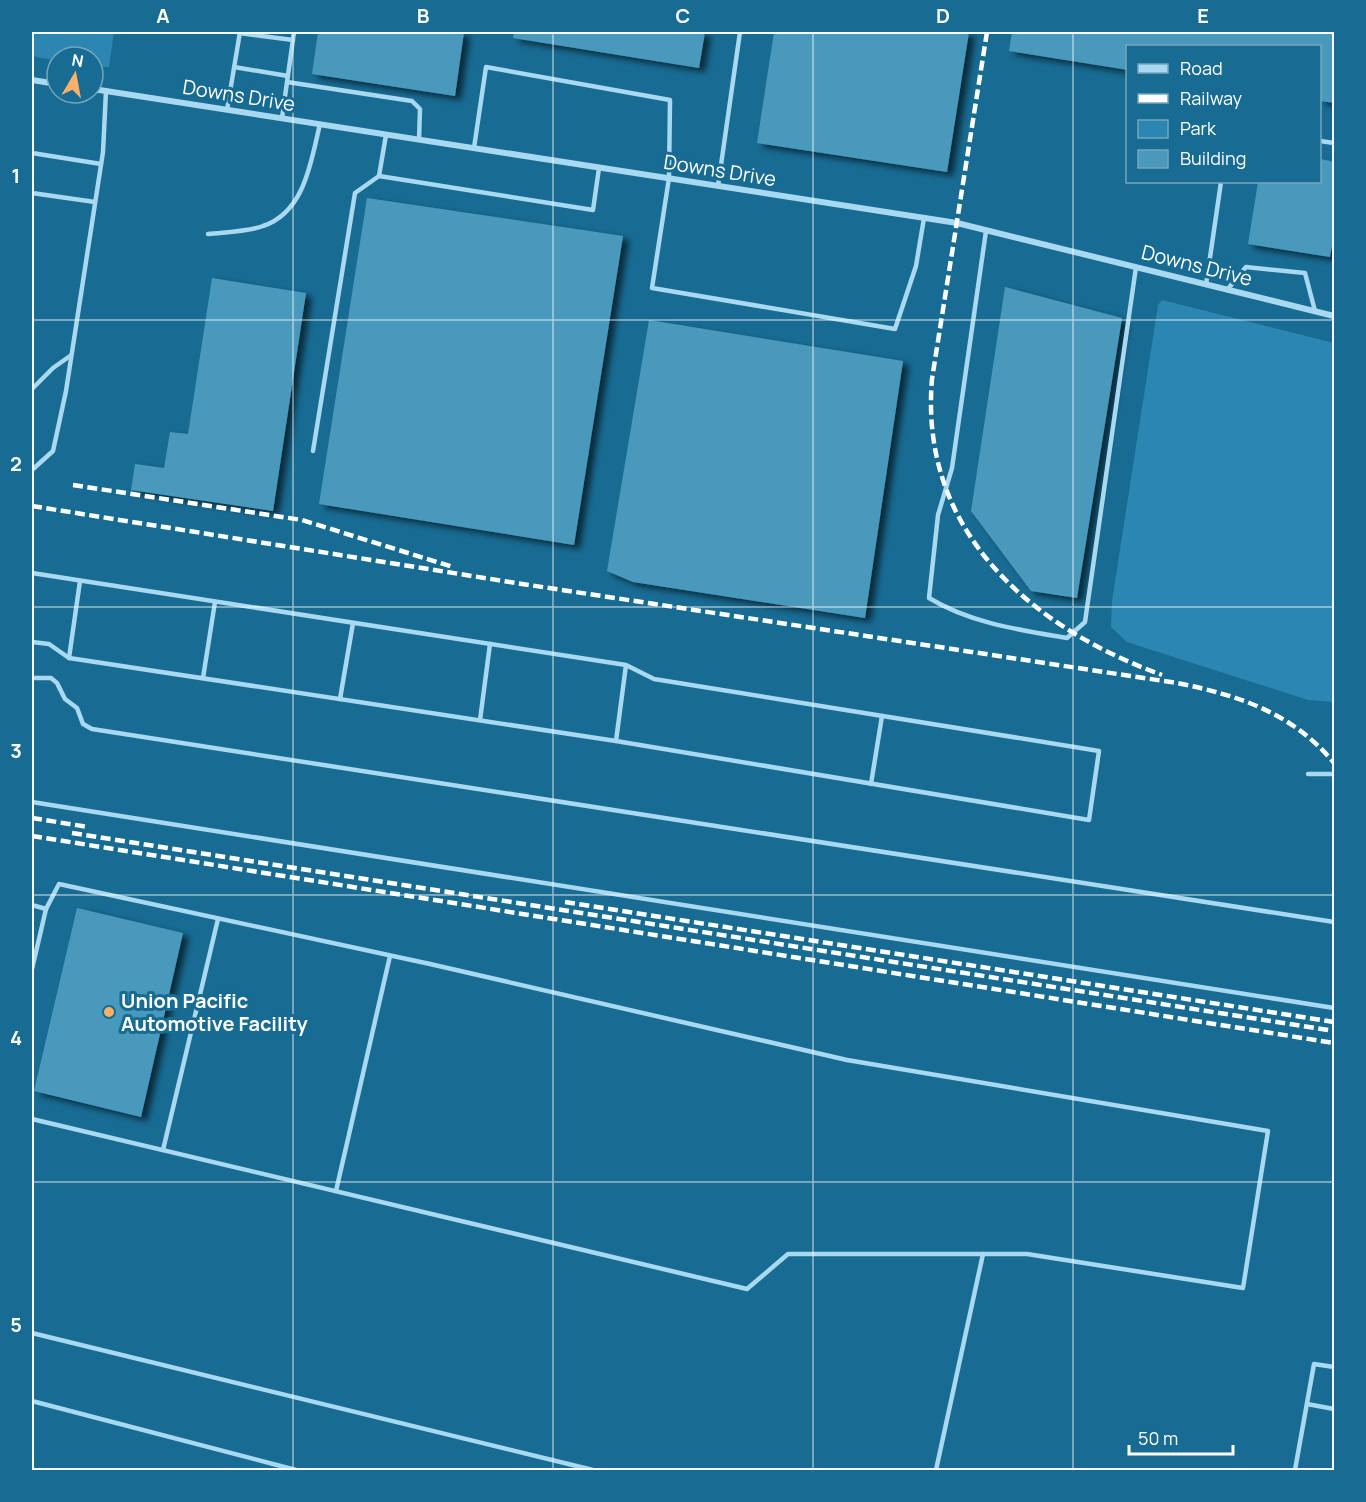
<svg xmlns="http://www.w3.org/2000/svg" width="1366" height="1502" font-family="Manrope,sans-serif">
  <style>
    .green { fill: #2b87b1 }
    .building { fill: #4a99bd; filter: url(#shadow) }
    .lines { fill: none; stroke-linecap: round; stroke-linejoin: round }
    .lane { stroke: #a8d9f0; stroke-width: 4.5 }
    .street { stroke: #a8d9f0; stroke-width: 6 }
    .rail { stroke: #fff; stroke-width: 4.5; stroke-dasharray: 10 4.5; stroke-linecap: butt }
    .grid { fill: none; stroke: #fff; stroke-width: 1.5; stroke-opacity: 0.55 }
    .poi-dot { fill: #ffaf67; stroke: #186b93; stroke-width: 2 }
    .labels { text-anchor: middle; dominant-baseline: central; stroke-width: 6; stroke-linejoin: round; paint-order: stroke }
    .street-label { font-size: 20px; fill: #fff; stroke: #186b93 }
    .poi-label { font-size: 20px; font-weight: bold; fill: #fff; stroke: #186b93; text-anchor: start }
    .neatline { fill: none; stroke: #fff; stroke-width: 2 }
    .grid-label { font-size: 20px; text-anchor: middle; font-weight: bold; fill: #fff }
  </style>
  <defs>
    <filter id="shadow"><feDropShadow dx="6" dy="4" stdDeviation="3" flood-color="#0009"/></filter>
  </defs>
  <rect width="100%" height="100%" fill="#186b93"/>
  <g class="green">
    <path d="M32,32H114L109,67H93V57H57V61L32,56Z"/>
    <path d="M1162,300L1334,343V702L1308,700L1127,642L1111,627L1112,601L1158,305Z"/>
  </g>
  <g class="building">
    <path d="M318,32H464L455,96L312,74Z"/>
    <path d="M514,32H705L699,68L513,38Z"/>
    <path d="M774,32H969L947,172L757,143Z"/>
    <path d="M1012,32H1335V103L1320,101V46H1128V70L1009,51Z"/>
    <path d="M1320,159L1335,162V229L1330,257L1248,244L1258,182H1320Z"/>
    <path d="M367,198L623,236L574,545L319,504Z"/>
    <path d="M212,278L306,293L273,511L131,490L135,464L164,468L170,432L188,434Z"/>
    <path d="M1005,287L1122,318L1077,598L1031,591L971,511Z"/>
    <path d="M649,320L903,361L865,618L633,582L607,571Z"/>
    <path d="M77,908L183,933L141,1117L34,1091Z"/>
  </g>
  <g class="lines">
    <g class="lane">
      <path d="M239,33L293,40"/>
      <path d="M234,67L288,76"/>
      <path d="M287,82L412,101L420,109L419,140"/>
      <path d="M227,110L240,32"/>
      <path d="M282,118L294,32"/>
      <path d="M386,135L379,176L593,210L599,168"/>
      <path d="M1320,141L1334,143"/>
      <path d="M474,148L486,67L670,100L669,178L652,288L895,329L916,266L924,218"/>
      <path d="M32,153L101,164"/>
      <path d="M718,186L740,32"/>
      <path d="M32,193L95,202"/>
      <path d="M986,231L952,468L938,515L929,598C970,623 1020,630 1067,638L1085,622L1136,267"/>
      <path d="M208,234C225,232 247,232 263,226C305,212 311,161 320,124"/>
      <path d="M1206,285L1221,182"/>
      <path d="M1227,290L1246,267L1305,273L1315,311"/>
      <path d="M32,389L53,368L70,356"/>
      <path d="M313,451L355,193L379,176"/>
      <path d="M32,470L53,451L66,391L103,152L106,91"/>
      <path d="M32,573L626,665L654,679L1099,751L1089,820L616,741L626,665"/>
      <path d="M32,642L49,644L69,658L616,741"/>
      <path d="M69,658L80,581"/>
      <path d="M32,678H51L57,683L65,699L77,708L83,724L92,729L1334,922"/>
      <path d="M203,678L215,602"/>
      <path d="M340,699L353,623"/>
      <path d="M480,720L490,644"/>
      <path d="M1308,774H1334"/>
      <path d="M871,784L882,716"/>
      <path d="M32,802L1334,1008"/>
      <path d="M32,905L46,909L32,969"/>
      <path d="M32,1119L747,1289L788,1254H1027L1243,1288L1268,1131L847,1060L430,964L59,884L46,909"/>
      <path d="M163,1150L218,919"/>
      <path d="M336,1191L390,956"/>
      <path d="M32,1333L593,1470"/>
      <path d="M32,1401L296,1470"/>
      <path d="M1307,1404L1334,1409"/>
      <path d="M936,1470L983,1254"/>
      <path d="M1295,1470L1314,1364L1334,1367"/>
    </g>
    <g class="street">
      <path d="M32,80L57,84"/>
      <path d="M93,89L957,223L1334,316"/>
    </g>
    <g class="rail">
      <path d="M987,32L932,379C919,531 1030,627 1162,675"/>
      <path d="M73,485L302,520L453,567"/>
      <path d="M32,506L516,583L1177,683C1238,695 1293,713 1334,763"/>
      <path d="M32,818L88,827"/>
      <path d="M72,833L1334,1031"/>
      <path d="M32,836L1334,1043"/>
      <path d="M565,902L1334,1022"/>
    </g>
  </g>
  <path class="grid" d="M293,32V1470M553,32V1470M813,32V1470M1073,32V1470M32,320H1334M32,607H1334M32,895H1334M32,1182H1334"/>
  <circle class="poi-dot" cx="109" cy="1012" r="6"/>
  <g class="labels">
    <g class="street-label">
      <text transform="translate(239 95) rotate(9)">Downs Drive</text>
      <text transform="translate(720 170) rotate(9)">Downs Drive</text>
      <text transform="translate(1197 265) rotate(14)">Downs Drive</text>
    </g>
    <g class="poi-label">
      <text x="121" y="1000">Union Pacific<tspan x="121" dy="23">Automotive Facility</tspan></text>
    </g>
  </g>
  <rect width="1366" height="1502" fill="none" stroke="#186b93" stroke-width="66"/>
  <rect x="1126" y="45" width="195" height="138" fill="#186b93" stroke="#74a6be" stroke-width="1.5"/>
  <rect x="1138" y="64" width="30" height="9" fill="#a8d9f0" stroke="#74a6be" stroke-width="1.5"/>
  <text x="1180" y="75" font-size="18" fill="#ffffff">Road</text>
  <rect x="1138" y="94" width="30" height="9" fill="#ffffff" stroke="#74a6be" stroke-width="1.5"/>
  <text x="1180" y="105" font-size="18" fill="#ffffff">Railway</text>
  <rect x="1138" y="120" width="30" height="18" fill="#2b87b1" stroke="#74a6be" stroke-width="1.5"/>
  <text x="1180" y="135" font-size="18" fill="#ffffff">Park</text>
  <rect x="1138" y="150" width="30" height="18" fill="#4a99bd" stroke="#74a6be" stroke-width="1.5"/>
  <text x="1180" y="165" font-size="18" fill="#ffffff">Building</text>
  <g transform="translate(75 75) rotate(10)"><circle r="28" fill="#186b93" stroke="#74a6be" stroke-width="1.5"/>
  <path d="M0-4.5L10 22L0 15L-10 22Z" fill="#ffaf67"/>
  <text y="-9" font-size="16" font-weight="bold" text-anchor="middle" fill="#ffffff">N</text>
  </g>
  <path d="M1129 1445v9h104v-9" fill="none" stroke="#ffffff" stroke-width="3"/>
  <text x="1138" y="1445" font-size="18" fill="#ffffff" stroke="#186b93" stroke-width="4.5" paint-order="stroke">50 m</text>
  <rect x="33" y="33" width="1300" height="1436" class="neatline"/>
  <g class="grid-label">
    <text x="163" y="23">A</text>
    <text x="423" y="23">B</text>
    <text x="683" y="23">C</text>
    <text x="943" y="23">D</text>
    <text x="1203" y="23">E</text>
    <text x="16" y="183">1</text>
    <text x="16" y="471">2</text>
    <text x="16" y="758">3</text>
    <text x="16" y="1045">4</text>
    <text x="16" y="1332">5</text>
  </g>
</svg>
